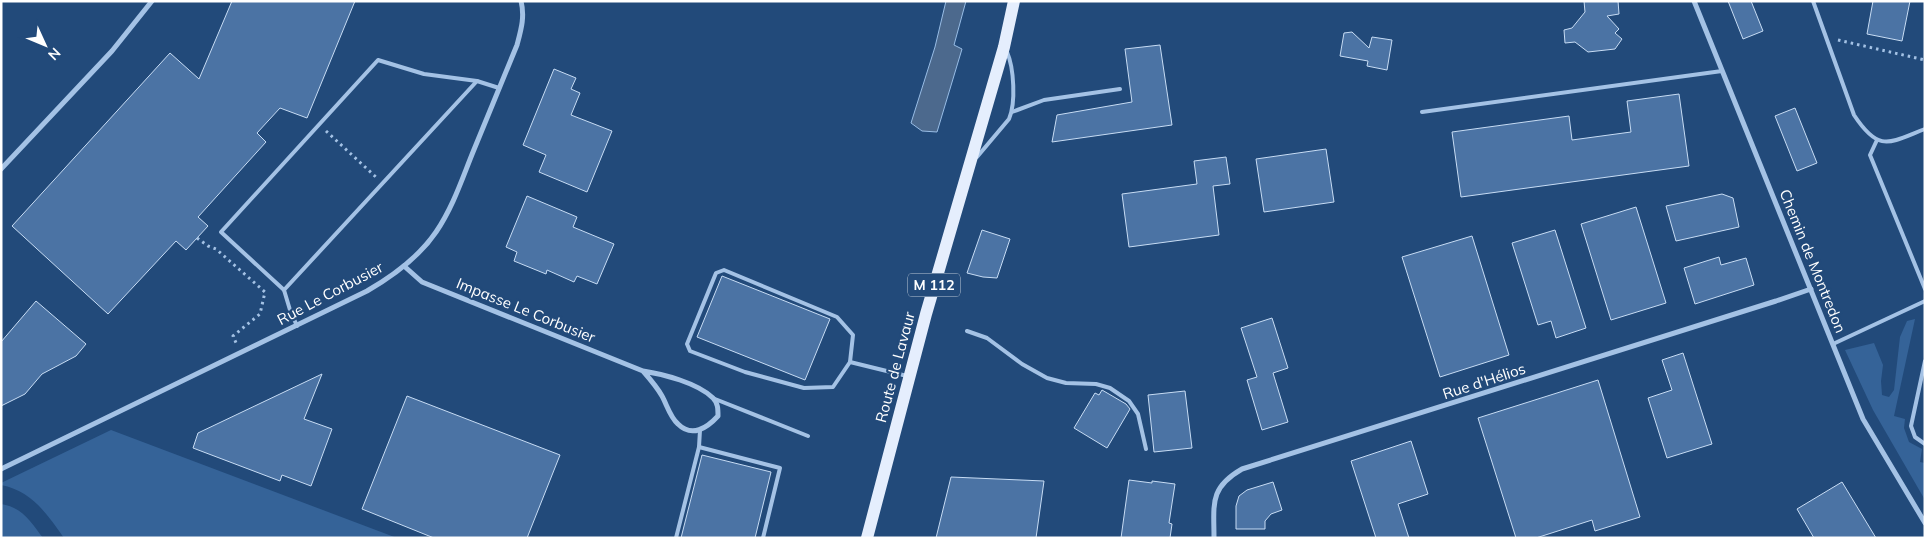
<svg xmlns="http://www.w3.org/2000/svg" width="1926" height="539" font-family="Mulish,sans-serif">
  <style>
    .green { fill: #356398 }
    .water { fill: #4c698d; stroke: #98bde6 }
    .building { fill: #4b73a4; stroke: #c7dcf4 }
    .lines { fill: none; stroke-linecap: round; stroke-linejoin: round }
    .path { stroke: #a4c2e5; stroke-width: 3; stroke-dasharray: 2.5 4; stroke-linecap: butt }
    .lane { stroke: #a4c2e5; stroke-width: 4 }
    .street { stroke: #a4c2e5; stroke-width: 5 }
    .primary { stroke: #e5eefd; stroke-width: 12 }
    .labels { text-anchor: middle; dominant-baseline: central; stroke-width: 4.5; stroke-linejoin: round; paint-order: stroke }
    .shield { fill: #224a7a; stroke: #bdc9d7; stroke-width: 1 }
    .shield-label { font-size: 14px; font-weight: bold; fill: #fff }
    .street-label { font-size: 15px; fill: #fff; stroke: #224a7a }
  </style>
  <rect width="100%" height="100%" fill="#224a7a"/>
  <g class="green">
    <path d="M1915,319L1894,416L1905,419L1904,428L1909,442L1922,449L1920,462L1925,463V500L1873,410L1845,350L1874,343L1883,365L1881,381L1882,395L1889,397L1894,390L1900,337L1907,321Z"/>
    <path d="M111,430L397,538H64C47,514 32,491 1,485V483Z"/>
    <path d="M1,504C22,507 31,522 43,538H1Z"/>
  </g>
  <path class="water" d="M946,1H966L954,45L962,49L937,132L922,131L911,123L935,47Z"/>
  <g class="building">
    <path d="M232,1H355L307,118L280,108L257,133L266,142L198,217L208,226L186,250L176,241L108,314L12,226L170,53L199,79Z"/>
    <path d="M1584,1H1618L1619,14L1607,16L1619,29L1615,33L1622,39L1615,49L1588,52L1575,42L1565,43L1564,30L1572,28L1585,12Z"/>
    <path d="M1728,1H1751L1763,31L1743,39Z"/>
    <path d="M1873,1H1910L1902,41L1867,34Z"/>
    <path d="M1352,32L1369,48L1372,37L1392,40L1387,70L1367,66L1368,61L1340,56L1344,33Z"/>
    <path d="M1160,45L1172,125L1052,142L1057,115L1132,102L1125,49Z"/>
    <path d="M554,69L576,78L571,89L580,93L571,115L612,131L587,192L539,172L546,155L523,145Z"/>
    <path d="M1679,94L1689,166L1461,197L1452,132L1569,116L1572,140L1631,132L1627,101Z"/>
    <path d="M1795,108L1817,163L1797,171L1775,116Z"/>
    <path d="M1326,149L1334,202L1264,212L1256,159Z"/>
    <path d="M1226,157L1230,184L1213,186L1219,235L1129,247L1122,194L1197,184L1194,161Z"/>
    <path d="M1722,194L1733,198L1739,227L1676,241L1666,206Z"/>
    <path d="M527,196L577,217L573,227L614,244L597,284L577,276L574,282L547,270L546,274L514,261L517,252L506,247Z"/>
    <path d="M1636,207L1666,303L1611,320L1581,224Z"/>
    <path d="M982,230L1010,239L997,278L983,277L967,273Z"/>
    <path d="M1555,230L1586,328L1556,338L1551,321L1538,325L1512,243Z"/>
    <path d="M1472,236L1509,355L1440,377L1402,257Z"/>
    <path d="M1719,257L1721,265L1746,258L1754,285L1695,304L1684,268Z"/>
    <path d="M722,276L830,319L805,380L697,337Z"/>
    <path d="M36,301L86,344L76,356L42,374L25,394L1,406V342Z"/>
    <path d="M1272,318L1288,368L1273,373L1288,422L1262,430L1247,380L1257,377L1241,328Z"/>
    <path d="M1683,353L1712,444L1667,458L1648,398L1672,390L1662,360Z"/>
    <path d="M322,374L304,419L332,429L311,486L282,475L280,481L193,448L198,433Z"/>
    <path d="M1598,380L1640,517L1595,531L1592,520L1536,538H1516L1478,418Z"/>
    <path d="M1102,390L1126,404L1130,409L1107,448L1074,428L1095,393L1099,395Z"/>
    <path d="M1185,391L1192,448L1154,452L1148,395Z"/>
    <path d="M407,396L560,455L527,538H434L362,509Z"/>
    <path d="M1411,441L1428,494L1398,504L1409,538H1376L1351,461Z"/>
    <path d="M702,455L771,472L755,538H681Z"/>
    <path d="M951,477L1044,481L1036,538H936Z"/>
    <path d="M1129,480L1152,483V481L1175,484L1169,523L1172,524L1170,538H1121Z"/>
    <path d="M1273,482L1282,510L1271,514L1265,521V529H1236V506L1239,496L1247,490Z"/>
    <path d="M1842,482L1876,538H1814L1797,509Z"/>
  </g>
  <g class="lines">
    <g class="path">
      <path d="M1838,40L1925,60"/>
      <path d="M326,131L377,178"/>
      <path d="M197,238L208,246L216,249L265,292L260,314L233,336L237,345"/>
    </g>
    <g class="lane">
      <path d="M1813,1L1854,115C1879,153 1889,143 1925,129"/>
      <path d="M1012,112L1044,100L1120,89"/>
      <path d="M1422,112L1722,71"/>
      <path d="M1877,140L1870,155L1925,289"/>
      <path d="M977,157L1009,119C1016,103 1014,68 1007,52"/>
      <path d="M724,270L837,317L853,335L850,362L833,387L804,388L745,372L690,351L687,344L716,273Z"/>
      <path d="M284,290L221,232L378,60L424,74L477,81L499,88"/>
      <path d="M297,326L290,310L284,290L477,81"/>
      <path d="M967,331L987,338L1022,364L1047,378L1066,383L1096,384L1110,388L1129,401L1138,414L1146,449"/>
      <path d="M1833,344L1925,301"/>
      <path d="M1925,361L1911,426L1915,437L1925,444"/>
      <path d="M850,362L907,376"/>
      <path d="M715,399L808,436"/>
      <path d="M699,447L780,468L763,538"/>
      <path d="M676,538L699,447L700,430"/>
    </g>
    <g class="street">
      <path d="M1694,1L1863,419L1925,523"/>
      <path d="M1,169L112,51L152,1"/>
      <path d="M404,266L422,282L643,371C650,379 657,387 662,396C667,405 670,417 678,424C692,438 707,428 718,416C718,409 718,403 713,398C698,383 663,374 643,371"/>
      <path d="M1,469L367,291C393,276 419,257 436,232C453,207 462,179 473,152C488,116 502,81 517,45C521,30 525,17 521,1"/>
      <path d="M1214,538C1214,504 1209,488 1242,469L1776,301L1811,289"/>
    </g>
    <path class="primary" d="M867,538L926,314L1004,47L1014,1"/>
  </g>
  <g class="labels">
    <rect class="shield" x="908" y="273.5" width="52" height="23" rx="4"/>
    <g class="shield-label">
      <text x="934" y="285">M 112</text>
    </g>
    <g class="street-label">
      <text transform="translate(1813 261) rotate(68)">Chemin de Montredon</text>
      <text transform="translate(330 293) rotate(-28)">Rue Le Corbusier</text>
      <text transform="translate(526 310) rotate(22)">Impasse Le Corbusier</text>
      <text transform="translate(895 367) rotate(-75)">Route de Lavaur</text>
      <text transform="translate(1484 381) rotate(-18)">Rue d'Hélios</text>
    </g>
  </g>
  <rect width="1926" height="539" fill="none" stroke="#ffffff" stroke-width="5"/>
  <g transform="translate(45 45) rotate(134)" stroke="#224a7a" stroke-width="4" paint-order="stroke">
  <path d="M0-4L9 19L0 12L-9 19Z" fill="#ffffff"/>
  <text y="-8" font-size="14" font-weight="bold" text-anchor="middle" fill="#ffffff">N</text>
  </g>
</svg>
